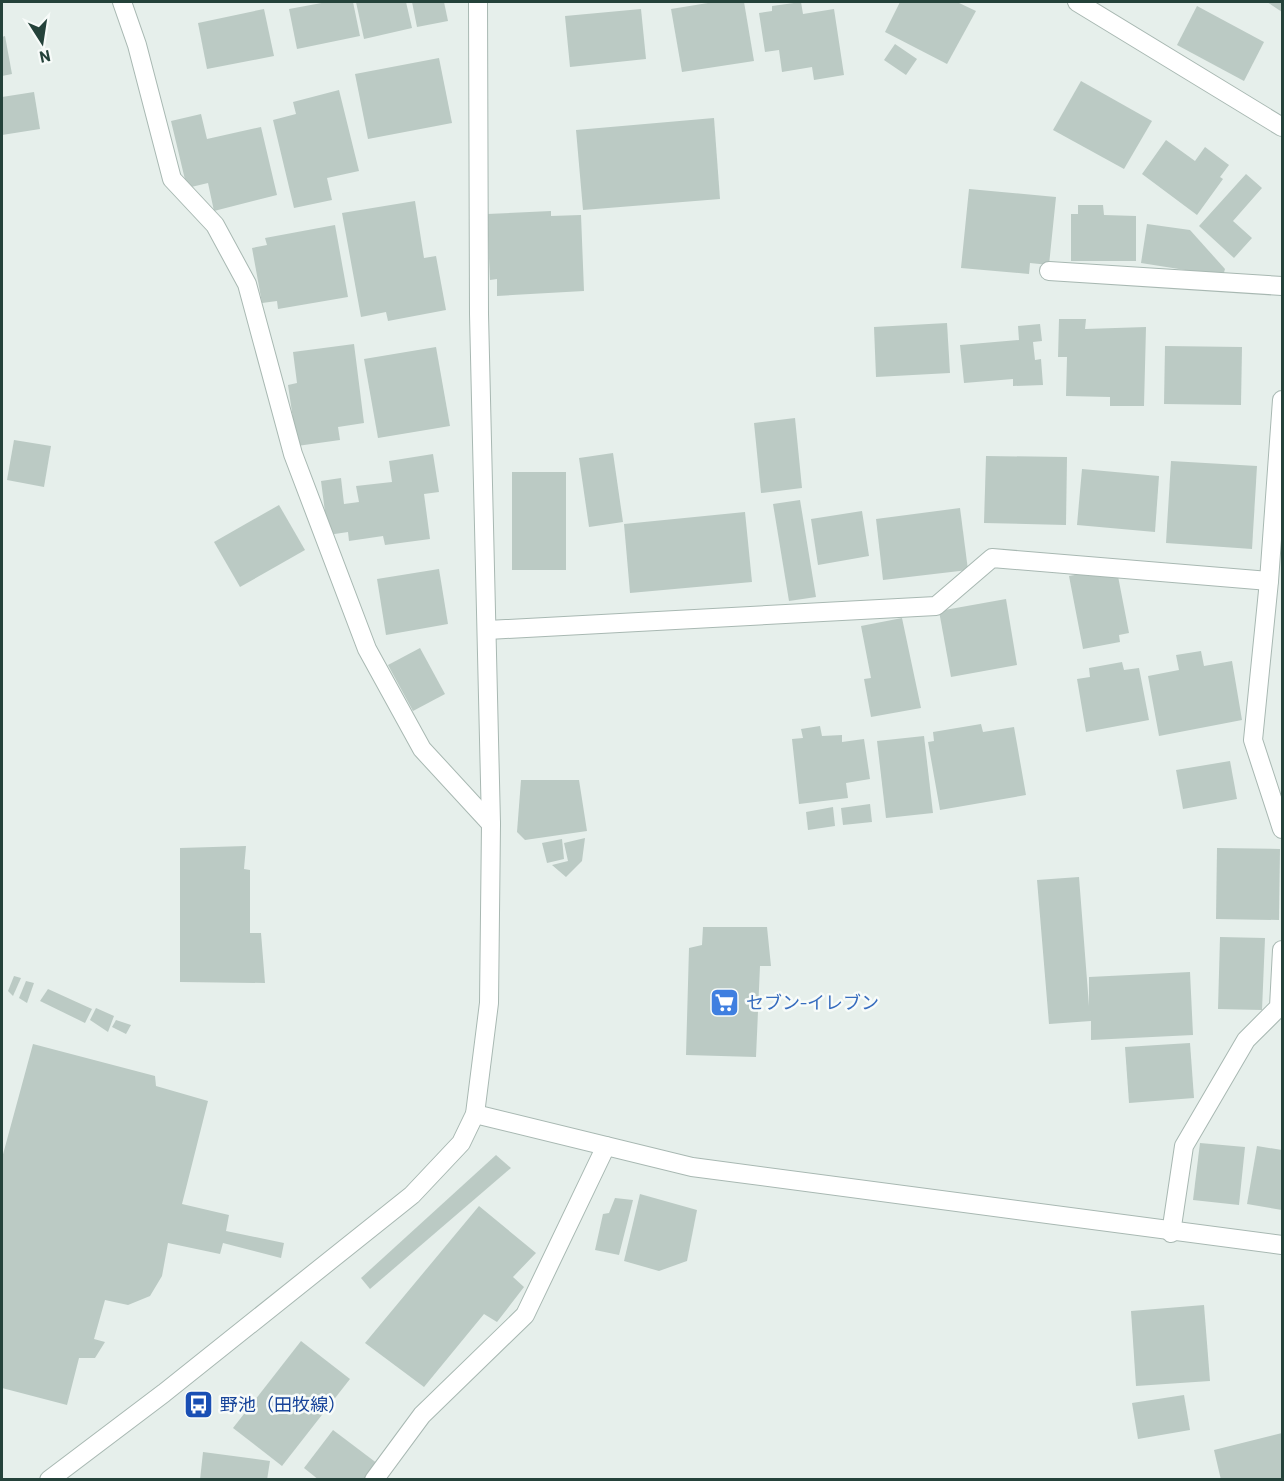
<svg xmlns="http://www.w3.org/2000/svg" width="1284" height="1481" font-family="Barlow,'Noto Sans JP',sans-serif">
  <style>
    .building { fill: #bbcac4 }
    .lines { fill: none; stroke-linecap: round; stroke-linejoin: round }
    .minor-casing { stroke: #a8b8b2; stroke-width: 20 }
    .tertiary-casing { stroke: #a8b8b2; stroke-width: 20 }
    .minor { stroke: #fff; stroke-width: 18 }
    .tertiary { stroke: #fff; stroke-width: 18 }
    .labels { text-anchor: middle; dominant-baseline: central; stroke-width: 5; stroke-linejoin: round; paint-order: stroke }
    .shop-label { font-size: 18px; fill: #366cbe; stroke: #f7fbf9; text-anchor: start }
    .transit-label { font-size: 18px; fill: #164399; stroke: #f7fbf9; text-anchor: start }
  </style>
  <rect width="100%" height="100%" fill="#e6efeb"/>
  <g class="building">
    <path d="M327,2H353L360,36L297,49L289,9Z"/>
    <path d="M356,2H406L412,28L364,39Z"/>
    <path d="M412,2H444L448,21L417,27Z"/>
    <path d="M714,2H744L754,61L682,72L671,9Z"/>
    <path d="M801,2L803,14L834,9L844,75L814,80L812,67L782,72L779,50L765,52L759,13L772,11V6Z"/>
    <path d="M900,2H957L976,11L947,64L885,32Z"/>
    <path d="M1267,2H1282V12Z"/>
    <path d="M1197,6L1264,42L1244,81L1177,45Z"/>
    <path d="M264,9L274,56L207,69L198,23Z"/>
    <path d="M641,9L646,59L570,67L565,16Z"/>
    <path d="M5,36L12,74L2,76V37Z"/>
    <path d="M895,44L917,59L906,75L884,60Z"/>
    <path d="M439,58L452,123L368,139L355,74Z"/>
    <path d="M1081,81L1152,121L1124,169L1053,130Z"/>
    <path d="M339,90L359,171L327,178L332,200L294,208L273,120L296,114L293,102Z"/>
    <path d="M34,92L40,129L2,135V97Z"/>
    <path d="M201,114L207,139L261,127L277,195L214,211L208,183L187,188L171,121Z"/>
    <path d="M714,118L720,199L583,210L576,130Z"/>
    <path d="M1166,140L1195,161L1205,147L1229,165L1220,177L1223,179L1197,215L1142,174Z"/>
    <path d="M1246,174L1262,188L1233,221L1252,238L1234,258L1199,226Z"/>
    <path d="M969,189L1056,197L1049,265L1030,263L1029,274L961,268Z"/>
    <path d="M415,201L424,258L436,256L446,310L388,321L386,312L361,317L342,213Z"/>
    <path d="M1078,205H1103L1104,215L1136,216V261H1071V214H1078Z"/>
    <path d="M551,211V216L581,215L584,291L497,296V279L490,280L487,214Z"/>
    <path d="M1147,224L1190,230L1225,269L1223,276L1141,263Z"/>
    <path d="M335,225L348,297L278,309L277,301L262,303L252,248L267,245L265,238Z"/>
    <path d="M1059,319H1086L1085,329L1146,327L1144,406H1110V397L1066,396L1067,357H1058Z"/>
    <path d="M947,323L950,373L876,377L874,327Z"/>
    <path d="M1040,324L1042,341L1033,342L1035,360L1041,359L1043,385L1013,386V379L964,383L960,345L1019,340L1018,326Z"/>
    <path d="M354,344L364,423L338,427L340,440L297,446L288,385L297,383L293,352Z"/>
    <path d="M1165,346L1242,347L1241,405L1164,404Z"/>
    <path d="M436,347L450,426L378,438L364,359Z"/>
    <path d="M795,418L802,488L761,493L754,423Z"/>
    <path d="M14,440L51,446L44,487L7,480Z"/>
    <path d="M613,453L623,522L589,527L579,458Z"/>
    <path d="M433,454L439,492L424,494L430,539L385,545L383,536L349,541L348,532L328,535L321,481L341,478L344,504L359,502L356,486L392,482L389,461Z"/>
    <path d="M986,456L1067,457L1066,525L984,523Z"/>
    <path d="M1171,461L1257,466L1252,549L1166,543Z"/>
    <path d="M1082,469L1159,476L1155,532L1077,525Z"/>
    <rect x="512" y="472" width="54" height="98"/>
    <path d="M800,500L816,597L789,601L773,504Z"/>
    <path d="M279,505L305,550L240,587L214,542Z"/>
    <path d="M960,508L968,570L883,580L876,519Z"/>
    <path d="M862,511L869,556L818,565L811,519Z"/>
    <path d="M745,512L752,582L630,593L624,524Z"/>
    <path d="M439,569L448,624L386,635L377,579Z"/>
    <path d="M1107,569L1117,571L1129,633L1119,635L1120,642L1083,649L1069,576Z"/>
    <path d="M1006,599L1017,665L951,677L939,611Z"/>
    <path d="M902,618L921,708L871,717L864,679L871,678L861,626Z"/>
    <path d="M420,648L445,694L413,711L388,665Z"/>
    <path d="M1201,651L1204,666L1232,661L1242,720L1159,736L1148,676L1179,670L1176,655Z"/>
    <path d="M1122,662L1124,670L1139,668L1149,720L1086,732L1077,679L1090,677L1089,668Z"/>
    <path d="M981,724L983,732L1014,727L1026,795L940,810L928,742L934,741L933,732Z"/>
    <path d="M820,726L822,736L842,735V742L864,739L870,779L846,783L848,798L799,804L792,739L803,738L801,729Z"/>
    <path d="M924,736L933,813L886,818L877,741Z"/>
    <path d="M1230,761L1237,799L1183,809L1176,770Z"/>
    <path d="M521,780H579L587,831L525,840L517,832Z"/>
    <path d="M870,804L872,822L843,825L841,808Z"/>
    <path d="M833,807L835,826L808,830L806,812Z"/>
    <path d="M585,838L582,861L566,877L552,865L568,861L564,843Z"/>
    <path d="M562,839L564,859L547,863L542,843Z"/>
    <path d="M246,846L244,869L250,870V933H261L265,983L180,982V848Z"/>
    <path d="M1217,848L1280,849L1279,920L1216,919Z"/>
    <path d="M1079,877L1089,1006V977L1190,972L1193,1035L1091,1040V1021L1049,1024L1037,880Z"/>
    <path d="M703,927H767L771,966H760L756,1057L686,1055L689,948L702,945Z"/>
    <path d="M1220,937L1265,938L1262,1010L1218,1009Z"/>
    <path d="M14,976L21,978L13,996L8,991Z"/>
    <path d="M26,981L34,983L27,1003L19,998Z"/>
    <path d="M48,989L92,1009L85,1023L40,1001Z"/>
    <path d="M96,1008L114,1016L108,1032L90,1020Z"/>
    <path d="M116,1020L131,1025L126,1034L112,1027Z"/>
    <path d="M1190,1043L1194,1098L1129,1103L1125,1047Z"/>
    <path d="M33,1044L155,1076L156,1086L208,1101L182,1204L229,1215L226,1231L284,1243L281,1258L223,1243L220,1254L168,1243L162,1276L150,1296L128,1305L105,1300L94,1339L105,1342L95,1358H79L67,1405L2,1388V1158Z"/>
    <path d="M1200,1143L1245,1147L1239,1205L1193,1200Z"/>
    <path d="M1257,1146L1282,1150V1210L1247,1204Z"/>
    <path d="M496,1155L511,1168L370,1289L361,1278Z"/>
    <path d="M640,1194L697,1210L687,1261L659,1271L624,1261Z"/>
    <path d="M615,1198L633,1200L619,1255L595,1250L603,1214L609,1213Z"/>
    <path d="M479,1206L536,1253L513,1277L524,1287L497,1322L484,1314L424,1387L365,1343Z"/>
    <path d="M1204,1305L1210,1381L1136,1386L1131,1311Z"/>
    <path d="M301,1341L350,1379L282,1466L233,1428Z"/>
    <path d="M1184,1395L1190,1430L1138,1439L1132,1403Z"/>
    <path d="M333,1430L378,1464L367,1480H319L304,1468Z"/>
    <path d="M1282,1433V1480H1221L1214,1450Z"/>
    <path d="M203,1452L270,1461L267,1480H200Z"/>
  </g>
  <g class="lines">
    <defs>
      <g id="minor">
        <path d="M122,2L137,45L172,179L215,225L247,284L293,454L367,649L422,749L491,824"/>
        <path d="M1077,2L1282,127"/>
        <path d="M1049,271L1282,286"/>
        <path d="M1282,400L1269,581L1253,740L1282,829"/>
        <path d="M488,630L936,606L992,558L1269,581"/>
        <path d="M475,1114L692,1167L1282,1245"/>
        <path d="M1171,1233L1184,1146L1246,1040L1279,1007L1282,950"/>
        <path d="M374,1480L422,1415L525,1315L606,1146"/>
      </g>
      <path id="tertiary" d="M49,1480L164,1393L412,1195L461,1143L475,1114L489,1003L491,824L479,314L478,2"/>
    </defs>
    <use href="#minor" class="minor-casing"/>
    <use href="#tertiary" class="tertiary-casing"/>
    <use href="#minor" class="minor"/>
    <use href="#tertiary" class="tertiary"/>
  </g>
  <defs>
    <symbol id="supermarket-square" viewBox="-11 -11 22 22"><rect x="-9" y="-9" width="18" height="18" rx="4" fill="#3f7fe0" stroke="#f7fbf9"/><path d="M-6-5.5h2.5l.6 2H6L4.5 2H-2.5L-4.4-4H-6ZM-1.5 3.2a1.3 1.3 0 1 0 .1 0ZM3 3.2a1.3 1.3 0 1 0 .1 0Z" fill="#fff"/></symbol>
    <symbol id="bus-square" viewBox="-11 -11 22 22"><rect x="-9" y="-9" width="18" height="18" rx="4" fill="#1a4fb4" stroke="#f7fbf9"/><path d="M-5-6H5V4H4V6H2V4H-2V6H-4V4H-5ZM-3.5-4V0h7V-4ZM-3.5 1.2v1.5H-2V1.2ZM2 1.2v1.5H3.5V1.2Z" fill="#fff"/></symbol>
  </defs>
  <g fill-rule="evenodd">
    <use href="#supermarket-square" x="708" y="986" width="33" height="33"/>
    <use href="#bus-square" x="182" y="1388" width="33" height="33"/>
  </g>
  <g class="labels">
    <g class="shop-label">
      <text x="746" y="1002">セブン-イレブン</text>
    </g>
    <g class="transit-label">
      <text x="220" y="1404">野池（田牧線）</text>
    </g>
  </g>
  <rect width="1284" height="1481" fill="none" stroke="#24423a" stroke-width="6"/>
  <g transform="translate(42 42) rotate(168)" stroke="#f7fbf9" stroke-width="4.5" paint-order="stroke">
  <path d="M0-4.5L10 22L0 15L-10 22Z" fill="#24423a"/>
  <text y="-9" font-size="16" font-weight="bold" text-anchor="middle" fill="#24423a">N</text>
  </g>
</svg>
